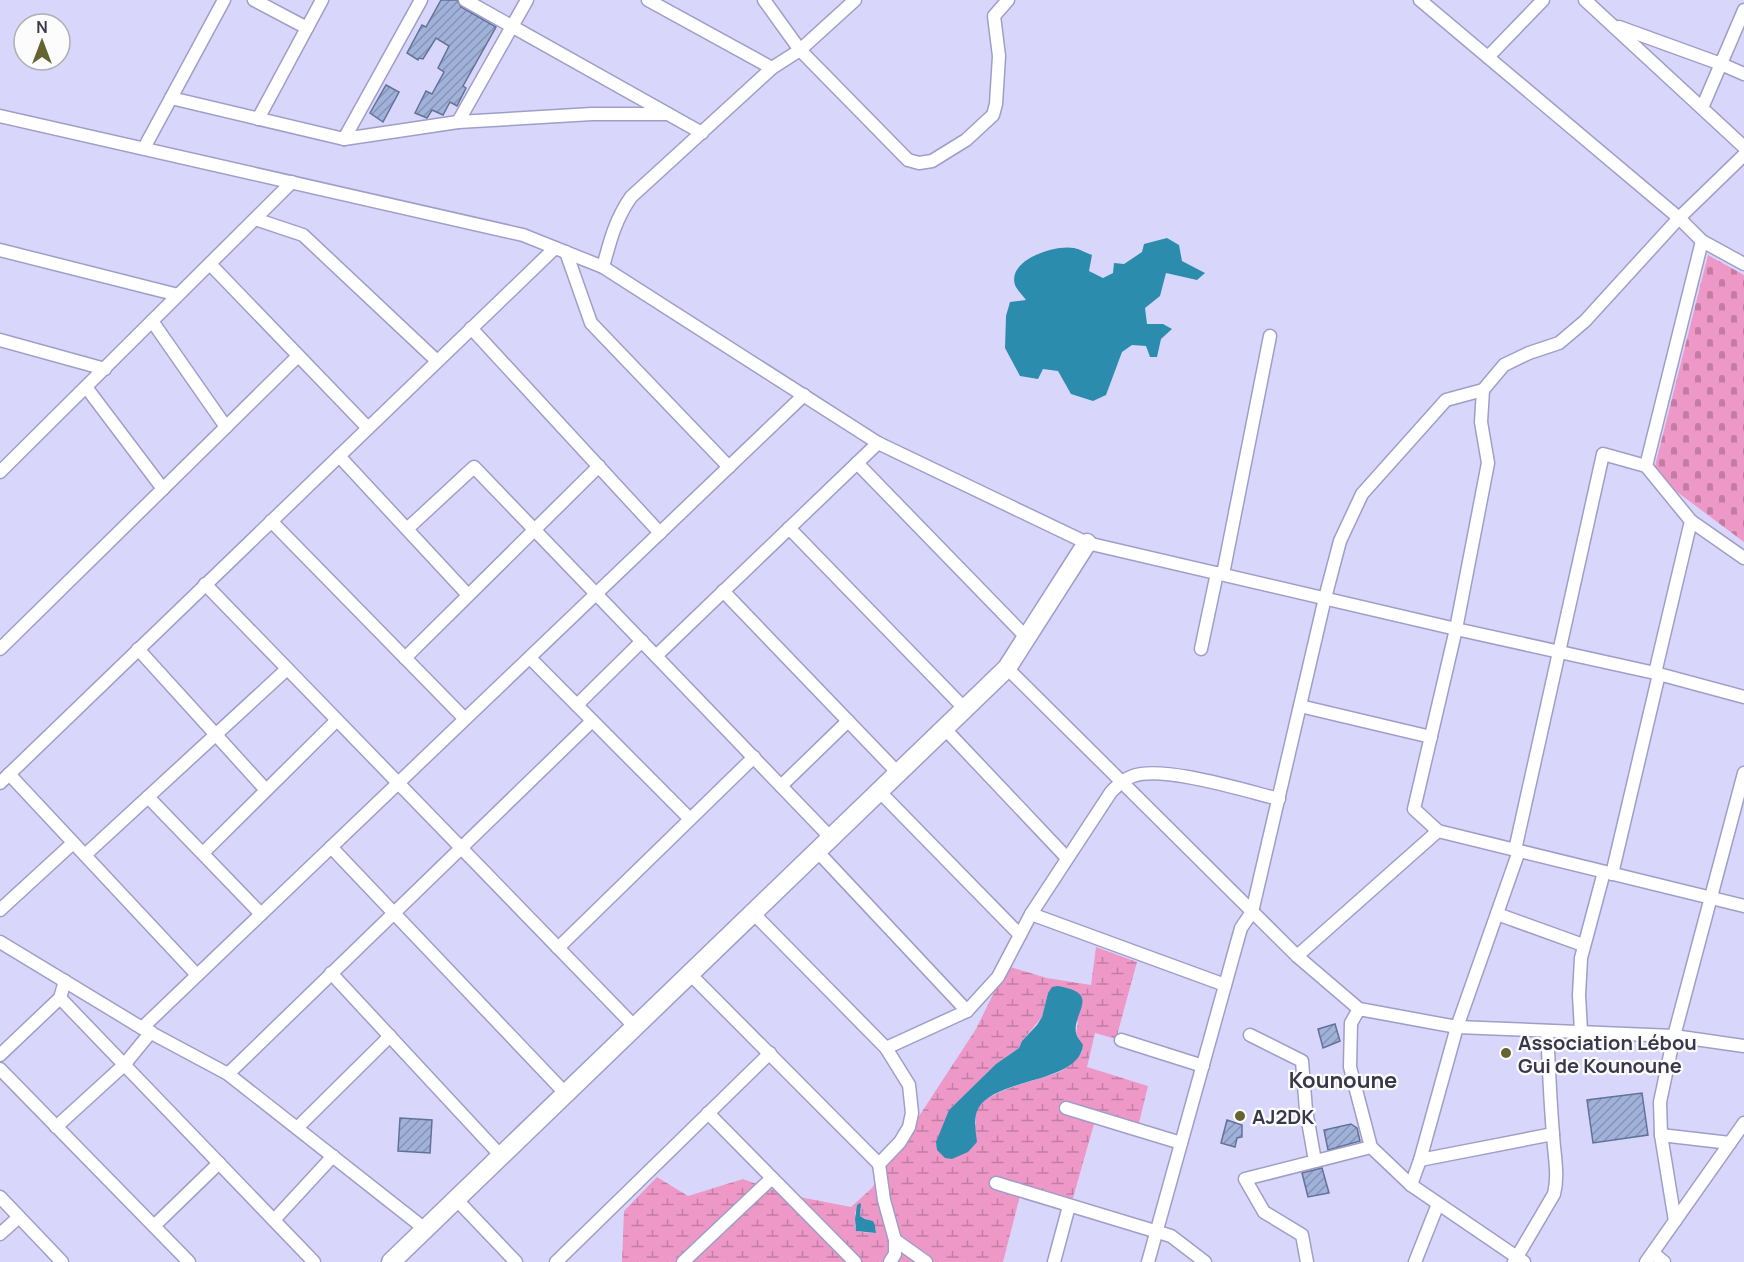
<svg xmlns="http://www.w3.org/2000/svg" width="1744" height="1262" font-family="Manrope,sans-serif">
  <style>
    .wetland { fill: url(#wetland-marsh); fill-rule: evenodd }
    .cemetery { fill: url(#cemetery-stones) }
    .water { fill: #2c8cae }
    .building { fill: url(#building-hatch); stroke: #627297; stroke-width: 1.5 }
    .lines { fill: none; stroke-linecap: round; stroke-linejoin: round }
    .street-casing { stroke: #9f9ec8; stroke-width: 15 }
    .secondary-casing { stroke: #9f9ec8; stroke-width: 21 }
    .street { stroke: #fff; stroke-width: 12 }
    .secondary { stroke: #fff; stroke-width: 18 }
    .poi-dot { fill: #65632f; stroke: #fcfcfc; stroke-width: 2 }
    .labels { text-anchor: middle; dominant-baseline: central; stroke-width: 4.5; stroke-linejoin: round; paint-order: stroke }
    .poi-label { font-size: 20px; font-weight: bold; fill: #39384a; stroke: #fcfcfc; text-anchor: start }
    .quarter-label { font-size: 22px; font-weight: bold; fill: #39384a; stroke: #fcfcfc }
  </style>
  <defs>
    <pattern id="wetland-marsh" width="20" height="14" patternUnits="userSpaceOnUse" patternTransform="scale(1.5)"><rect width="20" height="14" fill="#ee98c7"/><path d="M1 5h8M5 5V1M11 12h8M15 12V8" fill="none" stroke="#c27da4"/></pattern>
    <pattern id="cemetery-stones" width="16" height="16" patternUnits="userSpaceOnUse" patternTransform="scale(1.5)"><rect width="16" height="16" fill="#ee98c7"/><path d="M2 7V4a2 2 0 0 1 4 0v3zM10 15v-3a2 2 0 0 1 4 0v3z" fill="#c27da4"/></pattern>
    <pattern id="building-hatch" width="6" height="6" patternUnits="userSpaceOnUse" patternTransform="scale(1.5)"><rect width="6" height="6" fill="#a1b2da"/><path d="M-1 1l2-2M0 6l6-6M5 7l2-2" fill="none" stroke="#8492b3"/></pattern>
  </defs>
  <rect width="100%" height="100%" fill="#d8d7fb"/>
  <path class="wetland" d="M1096,947L1137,962L1116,1039L1095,1033L1087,1067L1148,1086L1139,1123L1098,1110L1069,1212L1020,1196L1003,1262H622L624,1211L657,1177L688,1196L743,1179L784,1194L851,1207L872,1188L976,1029L1007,966L1047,978L1091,985ZM1048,993L1078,1022L1076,1034L1082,1052C1076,1059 1069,1067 1061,1071C1040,1081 985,1089 976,1111C975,1115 976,1121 976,1125L949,1110L996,1064L1019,1048L1022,1041L1042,1017ZM861,1207L860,1216L868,1220L873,1221L876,1228V1233L859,1232L855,1227V1212Z"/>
  <path class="cemetery" d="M1708,255L1744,275V542L1653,474Z"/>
  <g class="water">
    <path d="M1167,238L1179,245L1182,261L1205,273L1197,280L1166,273L1160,296L1145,308L1147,324H1163L1172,329L1161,339L1157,357H1150L1146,346L1132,345L1122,352L1106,395L1093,401L1071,394L1058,371L1043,369L1038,379L1020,376L1005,348L1006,316L1010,302L1026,300C1023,296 1017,290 1015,285C1007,260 1055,244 1074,248C1080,249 1086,253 1092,255L1089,271L1103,278L1113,273L1114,263L1124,264L1142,252L1144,244Z"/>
    <path d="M1057,986C1103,993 1072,1012 1076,1033C1077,1038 1081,1041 1083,1045C1079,1084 995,1077 978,1109C973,1118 976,1133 977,1142L968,1152L952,1159L945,1158L937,1150L936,1142L949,1110L996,1064L1019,1048L1022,1041L1037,1025L1042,1017L1048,993L1052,987Z"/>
    <path d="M860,1203L861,1204L860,1216L865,1219L873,1221L875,1225L876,1233L856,1231L855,1219L857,1205Z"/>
  </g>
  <g class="building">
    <path d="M441,0H457L461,7L496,27L463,86L466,88L457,106L450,102L443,115L432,110L427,118L415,113L426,91L432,94L444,72L438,68L449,46L436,38L423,59L419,58L418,60L407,53L422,25L426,27Z"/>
    <path d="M386,85L399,92L383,122L370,113Z"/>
    <path d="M1335,1024L1340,1041L1323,1048L1318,1029Z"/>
    <path d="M1642,1093L1648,1135L1593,1143L1587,1100Z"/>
    <path d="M400,1118L432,1120L430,1153L398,1151Z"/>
    <path d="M1227,1120L1242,1125V1137L1237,1138L1235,1147L1221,1143Z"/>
    <path d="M1351,1124L1357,1128L1360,1141L1328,1150L1324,1130Z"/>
    <path d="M1322,1168L1329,1193L1308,1197L1302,1173Z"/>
  </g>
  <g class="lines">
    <defs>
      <g id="street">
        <path d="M254,0L307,28"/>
        <path d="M465,0L702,133"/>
        <path d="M648,0L772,68"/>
        <path d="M764,0L800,50L908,160L919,163L932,161L966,140L993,115L996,104L999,56L994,16L1008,0"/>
        <path d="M1420,0L1679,218L1744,155"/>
        <path d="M1585,0L1744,147"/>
        <path d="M1619,27L1721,64L1744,74"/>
        <path d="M1488,57L1543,0"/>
        <path d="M171,98L344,139L458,122L592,114H668"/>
        <path d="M1702,108L1744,10"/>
        <path d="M0,116L523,235L603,267L878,443L1087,543L1456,629L1655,673L1744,697"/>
        <path d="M258,119L322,0"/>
        <path d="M458,122L527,0"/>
        <path d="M344,139L421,0"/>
        <path d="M144,148L224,0"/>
        <path d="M255,219L303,235L437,361"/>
        <path d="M0,250L178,295"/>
        <path d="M566,252L591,323L729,467"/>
        <path d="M210,264L368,428"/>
        <path d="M603,267C610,241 615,220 631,197L772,68L800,50L855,0"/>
        <path d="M152,321L226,427"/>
        <path d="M471,328L660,533"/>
        <path d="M0,340L105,369"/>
        <path d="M86,387L163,489"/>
        <path d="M1483,390L1481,422L1488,463L1456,629L1414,809L1438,831L1744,906"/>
        <path d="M339,456L468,595"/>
        <path d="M857,463L1027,638"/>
        <path d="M1646,466L1702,241"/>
        <path d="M0,472L292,182"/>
        <path d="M271,521L465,719"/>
        <path d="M1691,521L1744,558"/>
        <path d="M789,528L965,709"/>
        <path d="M407,529L474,467L831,838"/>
        <path d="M1223,574L1270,336"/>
        <path d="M205,584L635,1027"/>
        <path d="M723,591L898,773"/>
        <path d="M0,649L298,356"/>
        <path d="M138,649L266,790"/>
        <path d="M1201,649L1217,573"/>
        <path d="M656,656L878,443"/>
        <path d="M405,658L599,466"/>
        <path d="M530,658L690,819"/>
        <path d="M1007,668L1297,956L1359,1009L1457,1027L1674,1036L1744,1046"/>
        <path d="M577,705L642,641"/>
        <path d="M1300,706L1431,737"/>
        <path d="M945,729L1067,858"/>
        <path d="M9,774L197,975"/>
        <path d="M0,783L555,248"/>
        <path d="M781,786L848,721"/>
        <path d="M880,792L1020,935"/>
        <path d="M148,797L261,914"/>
        <path d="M331,847L566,1094"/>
        <path d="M1515,850L1603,454L1646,466L1691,521L1655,673"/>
        <path d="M817,851L967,1011"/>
        <path d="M203,853L337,720"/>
        <path d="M85,855L287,669"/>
        <path d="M1612,874L1659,674"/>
        <path d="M0,910L73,843"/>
        <path d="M753,913L886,1048L909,1085L912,1113L909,1127L900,1142L879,1164L884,1200L895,1240V1254L890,1262"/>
        <path d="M1031,914L1225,985"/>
        <path d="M1497,914L1583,945"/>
        <path d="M0,942L142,1028L228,1074L425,1229"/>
        <path d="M558,948L754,757"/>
        <path d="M1297,956L1438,831"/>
        <path d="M331,973L501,1156"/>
        <path d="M690,974L879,1164"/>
        <path d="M60,998L314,1262"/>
        <path d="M1359,1009L1351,1023L1350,1067L1371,1147L1411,1185L1524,1262"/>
        <path d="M142,1028L804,395"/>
        <path d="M1581,1031L1579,995L1581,958L1604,872"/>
        <path d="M1250,1035L1302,1061L1306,1110L1315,1161"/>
        <path d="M1121,1040L1203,1066"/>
        <path d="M886,1048L967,1011L998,977L1031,914L1111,792C1118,785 1124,779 1133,776C1163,765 1246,791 1279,799"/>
        <path d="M0,1055L60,998L65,981"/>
        <path d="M0,1069L189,1262"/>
        <path d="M228,1074L592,721"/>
        <path d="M1066,1108L1181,1143"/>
        <path d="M708,1113L855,1262"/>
        <path d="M56,1127L124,1065L151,1032"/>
        <path d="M297,1128L390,1036"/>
        <path d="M1661,1135L1730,1143"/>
        <path d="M1420,1160L1553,1134"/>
        <path d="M996,1183L1171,1236L1205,1262"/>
        <path d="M1411,1185L1420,1160L1457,1027L1519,851"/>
        <path d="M0,1197L62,1262"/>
        <path d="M456,1199L516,1262"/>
        <path d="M274,1220L333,1156"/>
        <path d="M1675,1221L1661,1135L1660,1102L1674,1036L1744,773"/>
        <path d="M154,1226L219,1163"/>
        <path d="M0,1234L19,1217"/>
        <path d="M895,1240L926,1262"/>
        <path d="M1653,1253L1664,1262"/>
        <path d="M556,1262L770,1053"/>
        <path d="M683,1262L772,1178"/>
        <path d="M1054,1262L1069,1206"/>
        <path d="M1148,1262L1241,928L1252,912L1325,598L1340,541L1362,494L1446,400L1483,390L1504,365L1529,353L1559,343L1585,321L1679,218L1702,241L1744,264"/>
        <path d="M1307,1262L1302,1235L1264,1212L1245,1179L1371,1147"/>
        <path d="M1415,1262L1438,1204"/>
        <path d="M1514,1262L1554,1194C1559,1174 1554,1155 1553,1134C1550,1100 1549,1066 1547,1031"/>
        <path d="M1646,1262L1744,1123"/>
      </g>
      <path id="secondary" d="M391,1262L1007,668L1087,543"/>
    </defs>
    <use href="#street" class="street-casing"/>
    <use href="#secondary" class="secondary-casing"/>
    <use href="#street" class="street"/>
    <use href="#secondary" class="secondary"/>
  </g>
  <g class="poi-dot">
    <circle cx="1506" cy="1053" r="6"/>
    <circle cx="1240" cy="1116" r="6"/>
  </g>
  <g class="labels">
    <g class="poi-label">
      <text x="1518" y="1042">Association Lébou<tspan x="1518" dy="23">Gui de Kounoune</tspan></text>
      <text x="1252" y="1116">AJ2DK</text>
    </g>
    <g class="quarter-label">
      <text x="1343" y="1080">Kounoune</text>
    </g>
  </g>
  <g transform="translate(42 42)"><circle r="28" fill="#fcfcfc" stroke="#aeaeb5" stroke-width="1.5"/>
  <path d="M0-4.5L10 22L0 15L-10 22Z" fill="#65632f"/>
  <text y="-9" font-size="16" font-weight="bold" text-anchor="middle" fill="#39384a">N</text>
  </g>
</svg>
